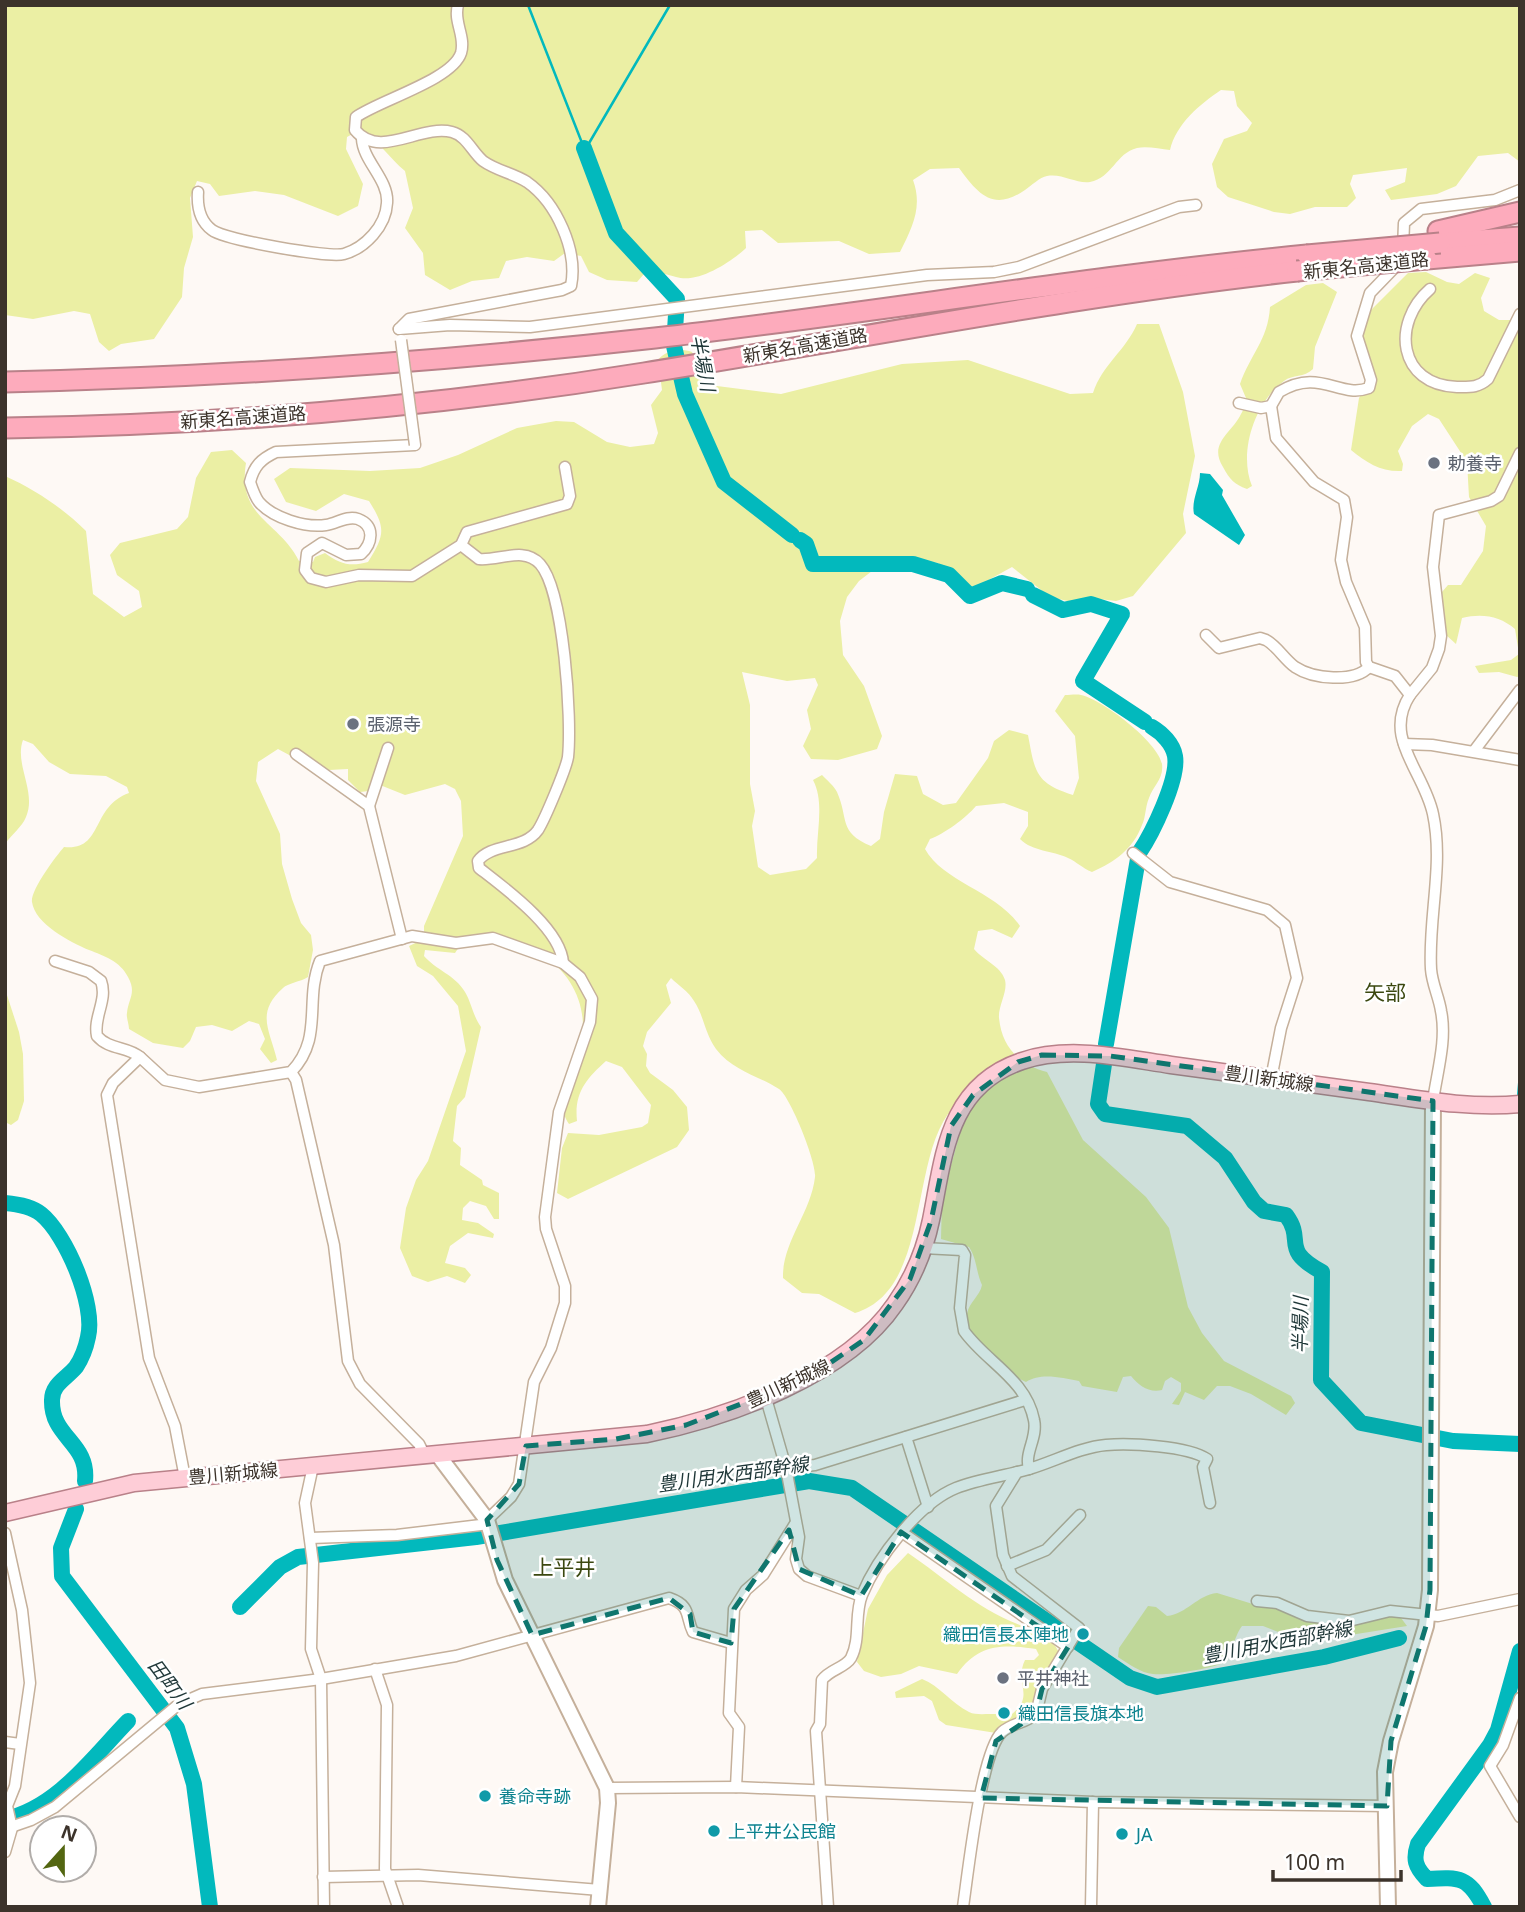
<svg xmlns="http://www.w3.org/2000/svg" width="1525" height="1912" font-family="'Noto Sans','Noto Sans JP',sans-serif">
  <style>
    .green { fill: #ebefa4 }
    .water { fill: #02b9bd }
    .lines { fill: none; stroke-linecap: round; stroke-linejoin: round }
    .stream { stroke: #02b9bd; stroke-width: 2.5 }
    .river { stroke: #02b9bd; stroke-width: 16 }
    .street-casing { stroke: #c5b09b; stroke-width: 13 }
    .secondary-casing { stroke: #c5b09b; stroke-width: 18 }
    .primary-casing { stroke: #b98189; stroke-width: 19 }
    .highway-casing { stroke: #b98189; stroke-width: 23 }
    .street { stroke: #fff; stroke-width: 10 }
    .secondary { stroke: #fff; stroke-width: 14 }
    .primary { stroke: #fecdd7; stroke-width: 16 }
    .highway { stroke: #fdabbc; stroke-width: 19 }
    .street-bridge-casing { stroke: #c5b09b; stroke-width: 13; stroke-linecap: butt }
    .highway-bridge-casing { stroke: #b98189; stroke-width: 23; stroke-linecap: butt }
    .street-bridge { stroke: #fff; stroke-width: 10 }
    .highway-bridge { stroke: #fdabbc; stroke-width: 19 }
    .marked { fill: #0f766e; fill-opacity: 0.2; stroke: #0f766e; stroke-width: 5; stroke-dasharray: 14 9; stroke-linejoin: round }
    .worship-dot { fill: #6b7280; stroke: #fff; stroke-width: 2.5 }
    .culture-dot { fill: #0f9aa8; stroke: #fff; stroke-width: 2.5 }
    .labels { text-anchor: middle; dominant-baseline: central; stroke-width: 5; stroke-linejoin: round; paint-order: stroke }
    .street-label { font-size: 18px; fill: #3c332b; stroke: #fff }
    .worship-label { font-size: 18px; fill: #5b616d; stroke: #fff; text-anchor: start }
    .culture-label { font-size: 18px; fill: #0d838f; stroke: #fff; text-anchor: start }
    .water-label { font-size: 19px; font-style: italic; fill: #1f3738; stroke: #fff }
    .quarter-label { font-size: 21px; fill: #3b4810; stroke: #fff }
  </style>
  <rect width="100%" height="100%" fill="#fef9f5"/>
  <g class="green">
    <path d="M5,5H1520V162L1508,153L1478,156L1456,186L1437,194L1391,200L1385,190L1405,182L1407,168L1353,175L1350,184L1356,198L1347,207H1315L1290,214L1274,212L1228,197L1217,187L1212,164L1224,139L1247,131L1252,123L1237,106L1234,91L1221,90C1200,104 1176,124 1170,150C1160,149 1147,146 1137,148C1116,153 1112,178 1090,182C1076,184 1062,173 1047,176C1040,177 1031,186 1025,190C993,212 978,194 959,168L930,169L913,180C923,207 912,228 900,252L869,254L839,241L778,243L762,230L745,231L746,248C731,262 698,284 676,277C661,273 660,272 644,274L637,282L607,280L589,272L581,256L565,253L554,261L527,257L506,261L499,278L472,281L450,290L425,275L423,253L405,228L413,208L405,171C389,158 379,140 360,130L347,137L346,149L363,184L358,206L338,216L284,195L255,191L219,196L210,184L197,181L190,198L193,237L184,268L182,297L154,339L121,344L109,351L99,342L90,314L74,311L33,319L5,315Z"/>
    <path d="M1426,272L1447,282L1459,284L1475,273L1490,278L1481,298L1484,311L1499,320H1520V676L1517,677L1499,672L1479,673L1475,666L1511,660L1519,654L1515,629C1500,616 1482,613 1462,618L1456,644L1445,634L1442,592L1448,585H1461L1483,551L1486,526L1469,497L1467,462L1439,419L1428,414L1412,426L1398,451L1403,464L1402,471C1381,472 1367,463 1351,450L1359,398L1367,385L1361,335L1370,311L1408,273Z"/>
    <path d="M1323,283L1337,292L1315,347L1313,369C1304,378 1293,374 1284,381C1255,402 1238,452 1252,486L1247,489C1234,484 1230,480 1223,467C1208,443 1232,433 1241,414C1244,410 1245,403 1246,398L1240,384C1250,355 1268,340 1270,307L1306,285Z"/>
    <path d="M1137,324H1159L1183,392L1195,456L1183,514L1186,533L1133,596L1116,601L1091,598L1072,602L1050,597L1012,567L974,588L938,563L889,558L859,581L847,597L840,621L843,655L864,686L882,736L877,749L838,760L811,759L803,746L811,729L807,710L818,685L815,678L787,681L742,672L750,705V784L755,811L752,826L758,867L770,875L806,869L817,858C816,832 825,803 813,780L822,775C827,780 834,786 837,792C849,819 838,832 871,846L880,839L884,812L895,774L917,776L923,794L943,805L956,803L988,758L994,741L1009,730L1028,735C1035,772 1035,783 1073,795L1079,778L1075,736L1055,711L1065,695C1070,695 1077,694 1081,695C1103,700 1158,742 1162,764C1164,779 1153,786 1149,798C1145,807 1146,817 1142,825C1133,849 1115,862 1092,872C1082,868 1077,862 1068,858C1052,850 1033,852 1020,839L1028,826V812L1004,803L976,806C966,818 944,834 930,839L925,849C943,882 996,891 1020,926L1012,938L992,929L978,931L974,949C983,960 1001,966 1005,980C1008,992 998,1006 999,1018C1002,1048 1020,1065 1047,1072L1083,1140L1146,1197L1169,1228L1188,1307L1202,1333L1224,1361L1291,1396L1295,1403L1286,1415L1251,1394L1230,1386H1217L1204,1400L1185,1392L1179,1405L1172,1404L1181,1391V1383L1171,1377L1165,1381L1162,1390C1149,1393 1139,1386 1131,1376L1123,1377L1117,1392L1082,1386L1079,1381C1062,1378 1041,1372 1026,1382C1008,1374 961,1336 967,1314C969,1302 980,1296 982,1285C976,1272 977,1259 969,1247L941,1239L942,1198L963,1122L948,1114C910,1167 929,1291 855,1313L819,1294L802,1293L783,1278C782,1242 811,1213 815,1177C817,1163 790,1096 779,1089C757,1075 733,1071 716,1049C705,1034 704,1016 694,1001C689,992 678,985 671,978L666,985L671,1003L647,1032L643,1046L647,1054L646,1066L650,1073L673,1090L687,1107L689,1130L677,1147L568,1199L557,1193L562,1148L568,1133L599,1135L642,1127L648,1123L651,1105L622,1067L606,1061C586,1079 574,1093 577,1121L569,1124C553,1101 570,1075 578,1053C592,1015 575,975 542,955C513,938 498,934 465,938L455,953L425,950L424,956C436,970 455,975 465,992C472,1004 473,1016 481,1027L465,1097L457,1106L453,1141L461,1148L460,1165L482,1180L483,1185L499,1193V1219H494L486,1206L470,1201L463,1208L462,1220L478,1223L494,1234L493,1238L468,1233L450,1246L445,1263L465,1268L471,1275L465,1283L447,1276L428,1282L412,1276L400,1248L406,1208L416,1180L428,1161L466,1051L458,1006L433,976L417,966L409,946L424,939V926L463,836L461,801L455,789L445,784L405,795L375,783L369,791L360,792L348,780V769L329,770L304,763L278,749L258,762L256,781L280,834L282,864L292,899L301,923L311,935L313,950L308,977C300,982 288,983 283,988C255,1013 270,1030 277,1060L271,1063L260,1049L265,1039L259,1024L249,1021L232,1031L212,1025L196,1027L190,1041L183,1048L153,1043L129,1029C129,1024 126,1017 127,1013C128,999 137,993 128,977C120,961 104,956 89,950C70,942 35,924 32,902C30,891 56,856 64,847C104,851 90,807 129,793L127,787L106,776L70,774L49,762L33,744L23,740C14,764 37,792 26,817C22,827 11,835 5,844V476C34,489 63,508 86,531L93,594L124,617L142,607L139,591L117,575L110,555L120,543L177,529L188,517L196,478L211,452L232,450L246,463C237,518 279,521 299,561L313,562L315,557L325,553C340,564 350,567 368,562C385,535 386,528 369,501L344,494L316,511L286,502L274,479L290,468L370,471L420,468L458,455L517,428L556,421L574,422L607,442L630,447L654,444L658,433L651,405L662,390L658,360C666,350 680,348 692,352L703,376L717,386L781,394L902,364L968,360L1070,394L1093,393C1102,365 1126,350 1137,324Z"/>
    <path d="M5,989L19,1032L23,1054L24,1101L18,1120L11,1125L5,1122Z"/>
    <path d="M908,1553C945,1578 977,1609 1020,1625C1034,1631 1054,1638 1059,1653L1048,1671L1038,1676L1036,1700L1031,1712L996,1733L946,1725L939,1720L932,1701L924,1696L896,1698L895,1692L922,1679C940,1686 951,1703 969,1712C979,1717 994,1711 1008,1717C1038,1696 1013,1685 1025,1660H1034L1039,1655L1036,1649C1002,1644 978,1644 957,1674L919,1666L901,1674L881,1677L864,1671L857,1662L868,1609L887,1575Z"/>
    <path d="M1217,1593L1256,1605L1266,1602L1308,1620L1336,1627L1388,1615L1401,1618L1407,1626L1325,1639L1291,1637L1263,1626H1242C1234,1636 1232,1657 1220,1664C1209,1669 1166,1676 1153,1674C1141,1673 1129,1664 1118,1657L1119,1648L1148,1606L1156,1607L1167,1616C1187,1614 1197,1595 1217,1593Z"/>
  </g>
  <path class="water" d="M1200,473L1210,474L1223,490L1222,495L1245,535L1239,545L1194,514C1191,500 1200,487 1200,473Z"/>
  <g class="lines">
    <g class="stream">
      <path d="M528,5L584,148"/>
      <path d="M585,150L670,5"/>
      <path d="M1518,1098L1520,1073"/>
      <path d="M1519,1112L1520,1121"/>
    </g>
    <g class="river">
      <path d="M584,148L616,233L677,299L674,346L685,394L724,482L792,535"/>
      <path d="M800,540L806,544L813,564H913L949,575L970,596L1002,583L1027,589"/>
      <path d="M1033,595L1063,610L1091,604L1122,614L1083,681L1145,722"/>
      <path d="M1106,1044L1139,853C1152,834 1179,779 1175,756C1173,744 1162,733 1152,727"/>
      <path d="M1104,1064L1098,1104L1105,1114L1187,1126L1225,1158L1254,1202L1264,1211L1286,1215C1306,1242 1279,1248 1322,1272L1321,1380L1361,1423L1453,1441L1520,1444"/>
      <path d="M5,1203C17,1204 31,1206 41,1214C66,1234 96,1305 88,1337C86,1347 82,1358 76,1367C67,1378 52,1384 52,1400C51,1438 89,1442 85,1481"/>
      <path d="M76,1509L61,1548L62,1576L177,1728L194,1784L210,1907"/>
      <path d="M240,1607L280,1567L298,1557L476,1537L809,1481L852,1488L1130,1678L1157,1687L1324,1657L1399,1638"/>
      <path d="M5,1819C57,1808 93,1757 128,1721"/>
      <path d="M1484,1907C1468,1877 1461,1877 1427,1879C1415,1867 1413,1859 1418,1844L1490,1745L1498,1730L1520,1651"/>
    </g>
    <defs>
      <g id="street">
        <path d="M198,192C197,206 200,221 212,230C225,240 329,258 344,254C365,248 386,226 387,203C389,180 363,161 362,139"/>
        <path d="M1403,249L1404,223L1421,209L1495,200L1520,190"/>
        <path d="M1430,289C1391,323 1398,385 1457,387C1470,387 1478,388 1488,379L1520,314"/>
        <path d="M399,329L450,325L530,327L927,275L994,272L1019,267L1179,207L1196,205"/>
        <path d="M399,329L409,319L562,290L571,286C578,251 557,203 527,182C513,173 497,171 483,161C472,152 467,136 452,132C420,124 380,160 355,130L356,117C380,100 452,80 461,53C466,36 453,22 458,5"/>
        <path d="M1239,403L1261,408L1271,406L1276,438L1314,482L1344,500L1347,517L1341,560L1346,582L1365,627L1366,662L1369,667L1395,676L1410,695C1382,738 1424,771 1433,814C1444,865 1428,918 1431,969C1432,984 1439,997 1441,1011C1447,1040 1437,1072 1433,1101"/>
        <path d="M1271,406L1279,392C1320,367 1339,399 1369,388L1371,380L1357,336L1370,293L1399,263"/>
        <path d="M415,445L276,452C261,459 254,466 250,482C252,488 255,497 259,502C273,518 305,528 326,525C336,524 347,515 358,519C376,526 372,544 361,554L346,555L322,543L307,553L305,570L311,578L326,582L359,575L412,576L461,545L467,532L567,504L570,496L565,467"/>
        <path d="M461,545L479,559C499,561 524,546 540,564C564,591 572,720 568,757C566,769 545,819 538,830C524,850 491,843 478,861L479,868C506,889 561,929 563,963"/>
        <path d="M1206,635L1219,648L1260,638L1266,640C1278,647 1284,659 1295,667C1313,679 1354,683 1369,667"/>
        <path d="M1410,695L1432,668L1439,649L1441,636L1433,567L1439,515L1491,501L1499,496L1520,453"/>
        <path d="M1404,744L1432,745L1520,760"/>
        <path d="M1474,751L1520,690"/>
        <path d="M296,754L369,806L402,939"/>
        <path d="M369,806L388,748"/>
        <path d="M1133,853L1170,882L1267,910L1285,925L1297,978L1281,1028L1271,1079"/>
        <path d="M55,961L89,972L101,981C108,1000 93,1017 97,1036C109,1050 127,1046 140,1057"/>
        <path d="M291,1072L296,1080L334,1245L348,1361L360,1384L419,1444L425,1456"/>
        <path d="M765,1395L786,1468L799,1537L796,1559L799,1569L807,1576L861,1596"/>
        <path d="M906,1437L928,1507"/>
        <path d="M313,1466L305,1503L313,1563L311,1649L321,1679L324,1907"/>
        <path d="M786,1468L815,1465L1025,1400"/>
        <path d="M1029,1469C1053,1462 1081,1447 1106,1445C1130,1443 1188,1446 1207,1459L1203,1467L1210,1503"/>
        <path d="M185,1478L175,1426L149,1358L107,1095L113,1083L140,1057L165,1080L199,1087L291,1072C324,1038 304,1001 320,961L412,936L456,943L493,938L563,963L580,977L592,999L590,1022L559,1112L545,1217L546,1229L565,1286V1303L551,1348L534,1382L519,1484L511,1497L487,1520"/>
        <path d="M5,1533L22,1610L30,1683L15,1786L7,1806L12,1828L5,1852"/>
        <path d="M903,1533L1068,1647"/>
        <path d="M310,1538L397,1535L489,1524"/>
        <path d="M1007,1566L1046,1550L1080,1515"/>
        <path d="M1257,1601L1277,1603L1307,1616L1349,1621L1390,1611L1438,1616L1520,1599"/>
        <path d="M375,1669L387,1705L385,1869L398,1907"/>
        <path d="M1520,1698L1503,1745L1490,1766L1520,1817"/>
        <path d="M5,1742L20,1744"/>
        <path d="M736,1787L739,1727L729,1713L734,1609L746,1590L763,1575L795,1524"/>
        <path d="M607,1788L736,1787L1093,1802L1387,1806"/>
        <path d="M5,1829L31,1820L55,1807L179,1704L202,1694L321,1679L456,1656L669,1598C692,1606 685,1616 693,1632L731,1643"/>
        <path d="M323,1877L418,1875L600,1890"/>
        <path d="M828,1907L816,1731L820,1724L822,1680C830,1669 845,1668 851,1658C861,1639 854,1614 862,1595C877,1558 919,1503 956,1488C979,1479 1005,1476 1029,1469C1024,1452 1038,1438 1034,1420C1026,1379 986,1362 964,1331L960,1308L965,1255L962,1250L923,1248"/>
        <path d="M963,1907C968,1873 981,1752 1002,1732C1012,1723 1026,1723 1036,1714L1042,1689L1079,1628L1012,1576L1003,1555L996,1506L1017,1472"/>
        <path d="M1091,1907L1093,1802"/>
      </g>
      <g id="secondary">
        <path d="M438,1455L487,1520L505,1580L607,1788L608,1803L598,1907"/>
        <path d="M1388,1907L1385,1772L1391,1741L1426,1626L1430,1590L1433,1101"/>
      </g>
      <path id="primary" d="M5,1513L134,1483L647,1434C729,1417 846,1376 895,1304C912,1280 925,1249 931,1220C944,1156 947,1086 1022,1061C1069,1045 1123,1058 1171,1065C1237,1074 1303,1083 1369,1092C1418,1099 1470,1109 1520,1104"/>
      <g id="highway">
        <path d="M1438,231L1520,212"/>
        <path d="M1440,243L1520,237"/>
        <path d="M1427,259L1520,251"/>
        <path d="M5,382C222,377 439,362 655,338C873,313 1089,276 1307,255"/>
        <path d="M5,428C219,425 433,407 644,373C862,338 1078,295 1297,271"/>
      </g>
    </defs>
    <use href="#street" class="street-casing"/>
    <use href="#secondary" class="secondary-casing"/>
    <use href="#primary" class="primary-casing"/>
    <use href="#highway" class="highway-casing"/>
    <use href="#street" class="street"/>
    <use href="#secondary" class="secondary"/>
    <use href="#primary" class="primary"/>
    <use href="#highway" class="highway"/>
    <defs>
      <path id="street-bridge" d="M401,340L415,445"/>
      <g id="highway-bridge">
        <path d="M1307,255L1440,243"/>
        <path d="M1297,271L1427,259"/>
      </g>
    </defs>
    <use href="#street-bridge" class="street-bridge-casing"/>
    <use href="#highway-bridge" class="highway-bridge-casing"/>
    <use href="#street-bridge" class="street-bridge"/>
    <use href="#highway-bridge" class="highway-bridge"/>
  </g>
  <path class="marked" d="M1042,1055L1110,1056L1433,1101L1430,1590L1426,1626L1391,1741L1387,1806L981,1798L996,1741L1036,1714L1042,1689L1068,1647L901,1532L861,1596L799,1569L789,1530L734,1609L731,1643L693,1632L690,1614L669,1598L532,1635L497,1560L487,1520L519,1484L526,1446L616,1439L686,1425L806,1379L864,1340L910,1279L931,1221L951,1126L973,1095L1018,1062Z"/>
  <g class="worship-dot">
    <circle cx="1434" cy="463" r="7"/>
    <circle cx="353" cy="724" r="7"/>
    <circle cx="1003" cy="1678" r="7"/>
  </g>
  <g class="culture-dot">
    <circle cx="1083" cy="1634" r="7"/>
    <circle cx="1004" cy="1713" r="7"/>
    <circle cx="485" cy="1796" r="7"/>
    <circle cx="714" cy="1831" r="7"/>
    <circle cx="1122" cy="1834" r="7"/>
  </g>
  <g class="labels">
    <g class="street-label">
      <text transform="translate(1366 265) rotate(-6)">新東名高速道路</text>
      <text transform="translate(805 345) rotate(-10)">新東名高速道路</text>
      <text transform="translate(243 417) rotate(-4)">新東名高速道路</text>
      <text transform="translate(1269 1078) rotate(8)">豊川新城線</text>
      <text transform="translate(788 1383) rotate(-25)">豊川新城線</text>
      <text transform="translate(233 1473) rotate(-5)">豊川新城線</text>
    </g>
    <g class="worship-label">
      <text x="1448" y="463">勅養寺</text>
      <text x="367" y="724">張源寺</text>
      <text x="1017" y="1678">平井神社</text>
    </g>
    <g class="culture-label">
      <text x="1069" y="1634" text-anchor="end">織田信長本陣地</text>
      <text x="1018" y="1713">織田信長旗本地</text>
      <text x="499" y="1796">養命寺跡</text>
      <text x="728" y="1831">上平井公民館</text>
      <text x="1136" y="1834">JA</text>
    </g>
    <g class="water-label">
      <text transform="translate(703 363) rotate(79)">半場川</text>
      <text transform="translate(1300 1325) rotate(-89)">半場川</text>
      <text transform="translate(733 1474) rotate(-8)">豊川用水西部幹線</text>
      <text transform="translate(1277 1642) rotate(-11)">豊川用水西部幹線</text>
      <text transform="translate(170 1684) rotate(53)">田町川</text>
    </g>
    <g class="quarter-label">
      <text x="1385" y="992">矢部</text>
      <text x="564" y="1567">上平井</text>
    </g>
  </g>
  <rect width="1525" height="1912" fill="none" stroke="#3c332b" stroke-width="14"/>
  <g transform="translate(63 1849) rotate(21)"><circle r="33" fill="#ffffff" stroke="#b1adaa" stroke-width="2"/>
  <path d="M0-5L12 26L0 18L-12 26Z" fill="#536611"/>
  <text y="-10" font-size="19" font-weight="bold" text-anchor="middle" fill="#3c332b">N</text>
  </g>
  <path d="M1273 1870v10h128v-10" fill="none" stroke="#3c332b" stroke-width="3.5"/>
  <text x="1284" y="1870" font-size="21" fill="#3c332b" stroke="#ffffff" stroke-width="5" paint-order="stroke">100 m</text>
</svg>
